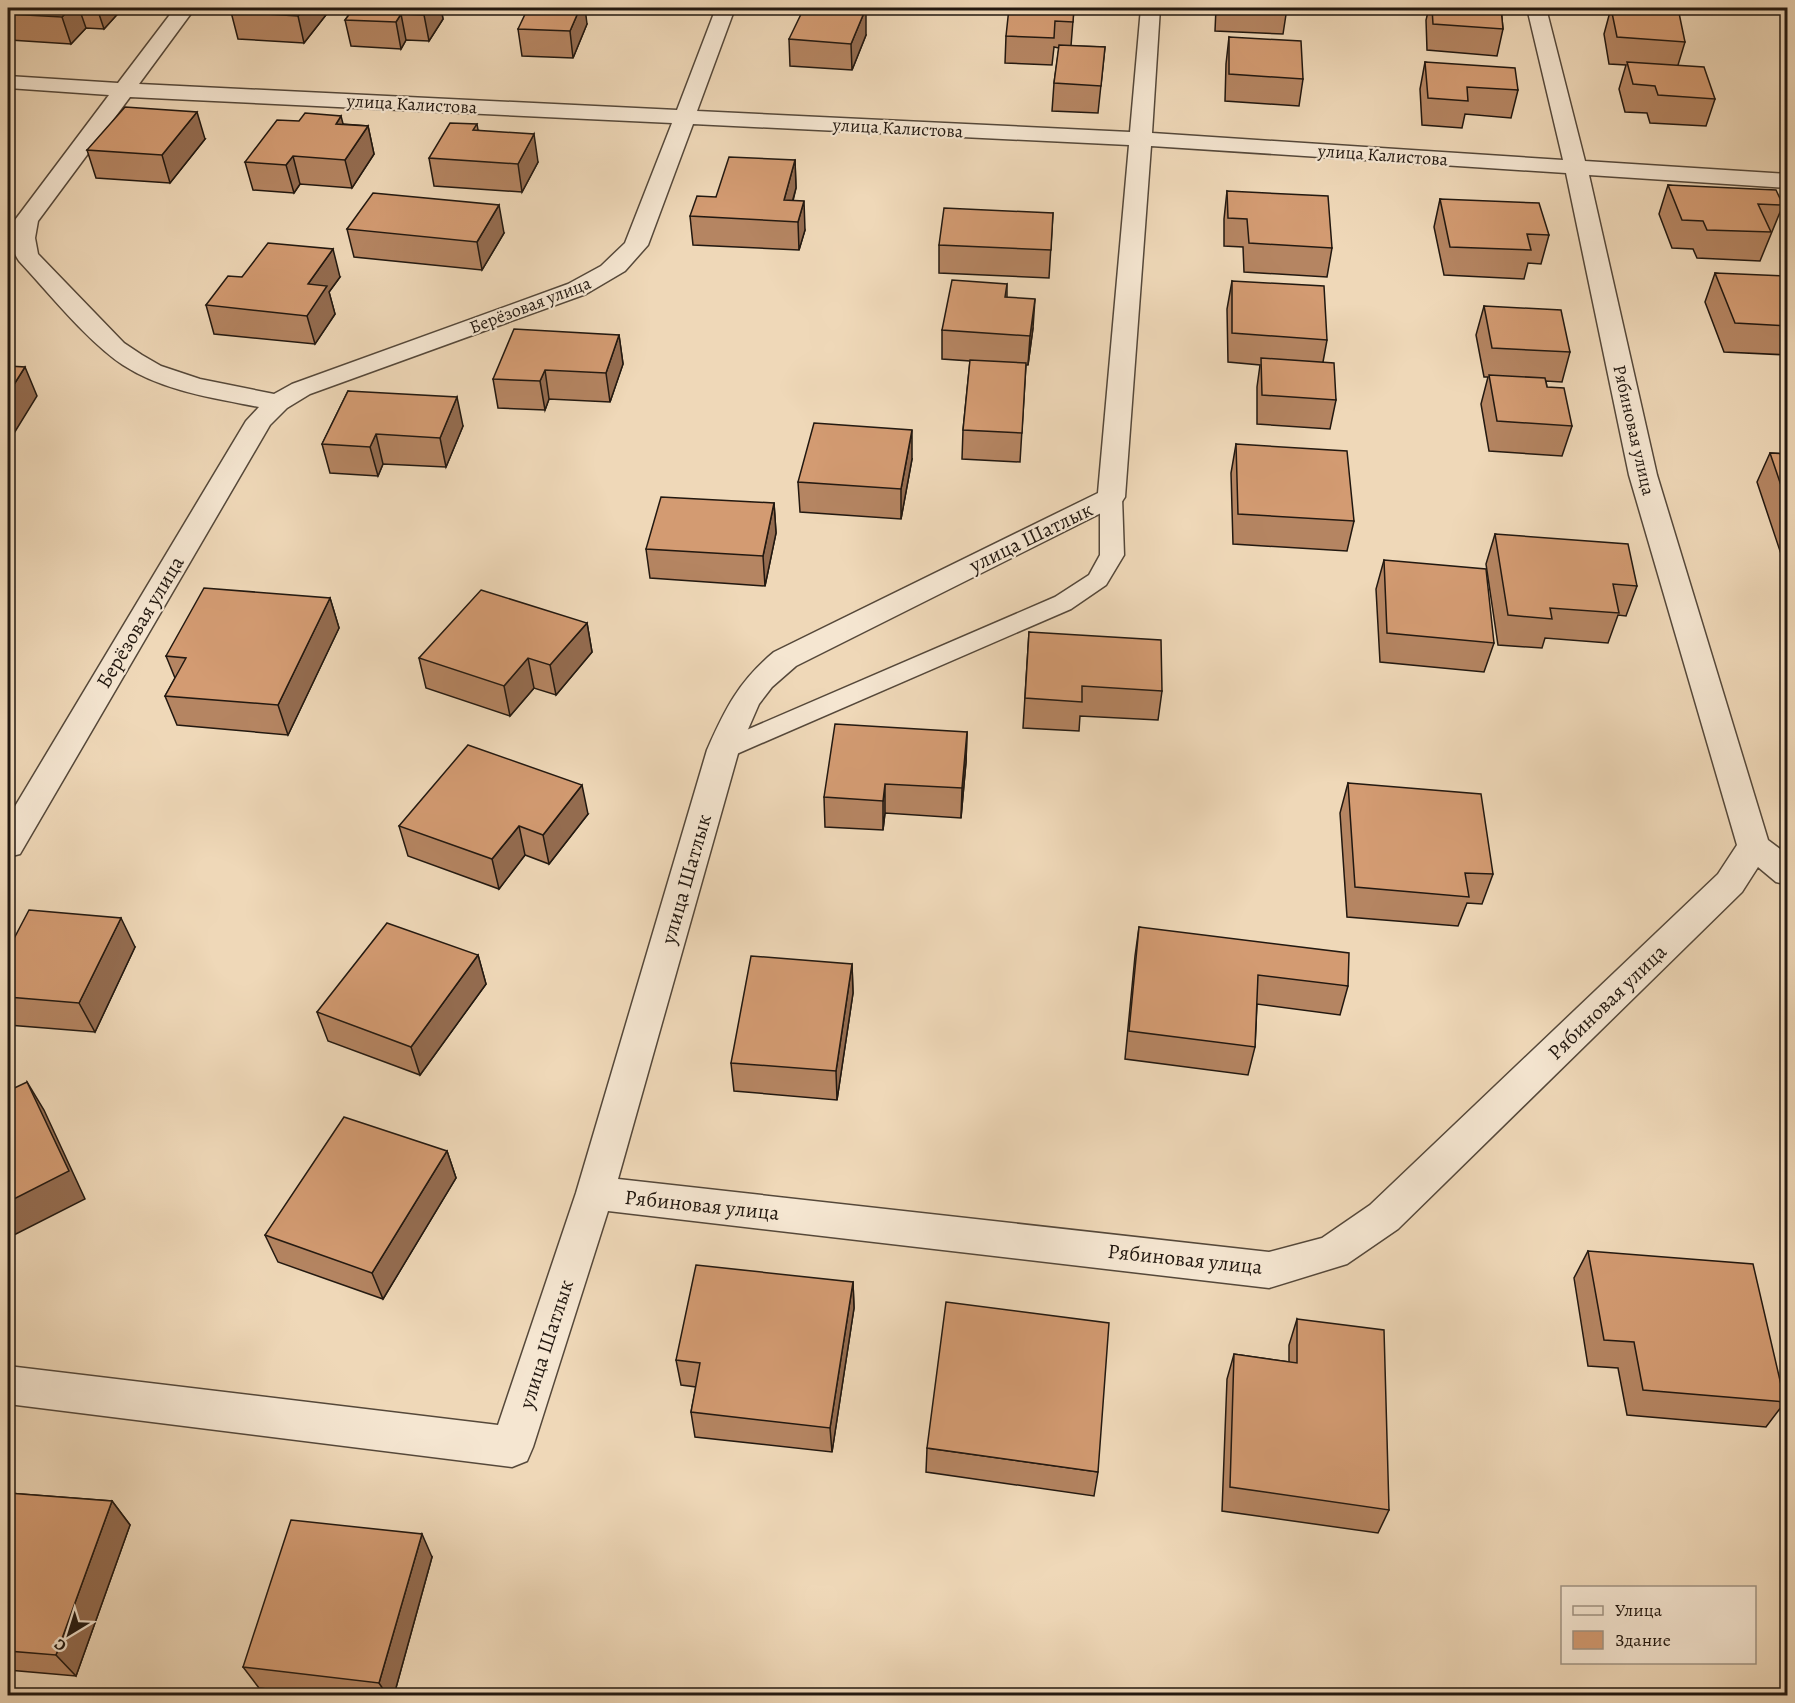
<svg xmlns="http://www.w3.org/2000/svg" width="1795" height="1703" font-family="Alegreya,serif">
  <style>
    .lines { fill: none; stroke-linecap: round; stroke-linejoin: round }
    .service-casing { stroke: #55483a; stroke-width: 3 }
    .minor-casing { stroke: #55483a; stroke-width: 3 }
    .service { fill: #f5e6d1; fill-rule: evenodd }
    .minor { fill: #f5e6d1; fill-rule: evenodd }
    .wall { fill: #b58562; stroke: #221810; stroke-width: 1.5 }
    .shaded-wall { fill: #946c50; stroke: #221810; stroke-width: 1.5 }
    .building { fill: #d39b72; stroke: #221810; stroke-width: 1.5 }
    .labels { text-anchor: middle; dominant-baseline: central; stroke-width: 4.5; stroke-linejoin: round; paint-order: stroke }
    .far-street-label { font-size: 18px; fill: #221810; stroke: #f5e6d1 }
    .street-label { font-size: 21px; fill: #221810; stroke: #f5e6d1 }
  </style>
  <rect width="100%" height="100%" fill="#efd8b8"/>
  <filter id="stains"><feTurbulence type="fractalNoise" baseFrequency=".00333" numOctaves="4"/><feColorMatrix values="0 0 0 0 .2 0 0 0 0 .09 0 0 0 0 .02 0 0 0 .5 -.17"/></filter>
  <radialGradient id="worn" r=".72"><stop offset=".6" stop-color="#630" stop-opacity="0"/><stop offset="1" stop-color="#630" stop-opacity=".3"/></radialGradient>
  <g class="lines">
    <defs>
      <path id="service" d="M1111,490L1119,492L1122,497L1124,555L1106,585L1071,609L732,756L723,759L714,756L710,750L714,744L1055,597L1089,575L1100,555V497L1103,492Z"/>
      <path id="minor" d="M175,8H195L139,84L677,110L716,8H735L697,111L1130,132L1141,8H1160L1152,133L1563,160L1527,8H1546L1585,161L1788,174V188L1589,175L1657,475L1768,840L1788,855V885L1776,882L1758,867L1742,892L1398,1229L1347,1264L1269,1288L608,1211L533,1447L527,1461L512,1467L8,1404V1366L498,1425L576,1193L707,750C725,709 739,681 774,652L1098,493L1129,145L693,124L648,245L625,271L586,294L310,394L287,408L270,425L20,854L8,857V818L246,421L259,407C213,398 163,391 123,365C88,342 49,293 19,261C10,248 10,234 15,220L109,95L8,88V76L118,83ZM130,97L672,123L625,243L601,266L568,284L292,384L274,394L200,379L161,366L142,355L124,343L38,254L35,238L38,221ZM1151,146L1566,173L1629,475L1737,845L1718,874L1370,1205L1322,1238L1269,1252L618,1179L739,750L759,704L772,687L796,666L1121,503L1125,497Z"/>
    </defs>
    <use href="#service" class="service-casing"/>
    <use href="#minor" class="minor-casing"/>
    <use href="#service" class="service"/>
    <use href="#minor" class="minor"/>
  </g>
  <g class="wall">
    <path d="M8,8H123L104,29L86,28L71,44L10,40L8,33Z"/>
    <path d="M354,8H441L443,19L429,41L406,40L401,49L351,46L345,20Z"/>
    <path d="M1074,8L1071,46L1105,47L1098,113L1052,111L1054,83L1059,48L1054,47L1052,65L1005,63L1006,36Z"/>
    <path d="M1216,8H1287L1283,34L1215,31Z"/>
    <path d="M1429,8H1501L1503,29L1497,56L1427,50L1426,20Z"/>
    <path d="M1611,8L1685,42L1678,65L1715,99L1706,126L1650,123L1647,113L1625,112L1619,89L1626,65L1609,64L1604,34Z"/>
    <path d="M329,11L304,43L238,39L231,12Z"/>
    <path d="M587,24L573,58L522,56L518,29Z"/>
    <path d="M866,35L852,70L790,66L789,39Z"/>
    <path d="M1229,37L1303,79L1299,106L1225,101L1226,64Z"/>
    <path d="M1425,62L1518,90L1511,118L1465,114L1462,128L1422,125L1420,89Z"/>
    <path d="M343,124L368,126L374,154L352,188L300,184L294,193L253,190L245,162Z"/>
    <path d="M477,124L478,130L538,162L522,192L434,186L429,158Z"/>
    <path d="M205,139L170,183L96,178L87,150Z"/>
    <path d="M795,160L796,188L793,201L805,230L799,250L693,245L690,216L716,197Z"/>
    <path d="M1668,185L1783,205L1760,261L1697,258L1693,249L1672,248L1659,214Z"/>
    <path d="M1227,191L1332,248L1327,277L1244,272L1243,247L1224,246V219Z"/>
    <path d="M1440,199L1549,235L1541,264L1528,263L1524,279L1444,275L1434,227Z"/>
    <path d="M1053,213L1049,278L939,273V245Z"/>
    <path d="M347,229L504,233L482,270L354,257Z"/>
    <path d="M1715,273L1788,286V355L1724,352L1705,302Z"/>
    <path d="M242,277H340L329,292L335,314L315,344L214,334L206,305Z"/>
    <path d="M1232,281L1327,340L1323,362L1336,400L1330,429L1257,424V387L1260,365L1228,362L1227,309Z"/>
    <path d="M1007,284V297L1033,328L1028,365H1026L1020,462L962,459L963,430L970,361L942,359V330Z"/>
    <path d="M1484,306L1570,352L1562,382L1546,381L1547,387L1572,426L1562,456L1489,451L1481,404L1488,377H1484L1476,335Z"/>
    <path d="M619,335L623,364L610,402L549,399L545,410L498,408L493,379Z"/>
    <path d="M348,391L463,426L446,467L383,464L378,476L330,473L322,444Z"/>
    <path d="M1236,444L1354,521L1347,551L1233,544L1231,473Z"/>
    <path d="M1770,453L1788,454V557H1782L1757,482Z"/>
    <path d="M912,459L901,519L800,512L798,482Z"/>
    <path d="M774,503L776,533L765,586L650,578L646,549Z"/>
    <path d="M1495,534L1637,586L1626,616L1618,615L1608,643L1545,638L1542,648L1498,645L1486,564Z"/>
    <path d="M1384,560L1494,643L1484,672L1380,662L1376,589Z"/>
    <path d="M330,598L339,628L288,735L177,725L165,696L175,678L166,656Z"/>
    <path d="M587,623L592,652L556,695L534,688L510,716L426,688L419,658Z"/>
    <path d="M1029,632L1162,691L1158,720L1080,716L1079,731L1023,728Z"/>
    <path d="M967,732L966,762L961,818L885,813L883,830L825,827L824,797Z"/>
    <path d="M1348,783L1493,874L1482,904L1467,903L1458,926L1347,917L1340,813Z"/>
    <path d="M588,814L549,864L525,855L499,889L408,856L399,826Z"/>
    <path d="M1139,927L1348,986L1340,1015L1257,1004L1255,1047L1248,1075L1125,1059L1135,956Z"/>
    <path d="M135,947L95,1032L8,1025V950Z"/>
    <path d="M478,955L486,984L420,1075L328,1041L317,1012Z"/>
    <path d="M852,964L853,993L837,1100L734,1091L731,1063Z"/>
    <path d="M447,1151L456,1178L383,1299L278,1262L265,1235Z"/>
    <path d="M1588,1251L1785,1402L1766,1427L1627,1415L1618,1368L1588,1366L1574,1278Z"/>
    <path d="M853,1282L854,1308L832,1452L695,1437L691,1412L696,1387L681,1385L676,1360Z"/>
    <path d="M1297,1319L1389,1510L1378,1533L1222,1511L1227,1379L1234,1354L1289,1362V1345Z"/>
    <path d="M927,1448L1098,1472L1094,1496L926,1472Z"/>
    <path d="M8,1493L112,1501L130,1525L76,1676L8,1670Z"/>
    <path d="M432,1557L394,1695H320L259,1688L243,1667Z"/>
  </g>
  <g class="shaded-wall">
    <path d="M71,8H79L86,28L71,44L62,17Z"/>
    <path d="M97,8H123L104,29Z"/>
    <path d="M305,8H328L329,11L304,43L298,16Z"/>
    <path d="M429,8H441L443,19L429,41L424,15Z"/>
    <path d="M580,8H585L587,24L573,58L570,31Z"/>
    <path d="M866,8V35L852,70L851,44Z"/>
    <path d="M401,14L406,40L401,49L396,22Z"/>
    <path d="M197,112L205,139L170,183L162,155Z"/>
    <path d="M341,116L348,143L336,124Z"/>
    <path d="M368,126L374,154L352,188L345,160Z"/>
    <path d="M534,134L538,162L522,192L518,164Z"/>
    <path d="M293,156L300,184L294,193L286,165Z"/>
    <path d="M795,160L796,188L787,221L784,200Z"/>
    <path d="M804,201L805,230L799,250L798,222Z"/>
    <path d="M499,205L504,233L482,270L477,242Z"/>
    <path d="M333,249L340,277L329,292L335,314L315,344L307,316L308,284Z"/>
    <path d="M1035,299L1033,328L1028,365L1030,336Z"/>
    <path d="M619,335L623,364L610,402L606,373Z"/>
    <path d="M25,367L37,396L8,443V394Z"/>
    <path d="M545,370L549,399L545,410L540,381Z"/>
    <path d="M457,397L463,426L446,467L440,438Z"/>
    <path d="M912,430V459L901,519V489Z"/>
    <path d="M376,434L383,464L378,476L370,447Z"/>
    <path d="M8,471L12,482L8,489Z"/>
    <path d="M774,503L776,533L765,586L763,556Z"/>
    <path d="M330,598L339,628L288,735L278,705Z"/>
    <path d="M587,623L592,652L556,695L550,665Z"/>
    <path d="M528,658L534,688L510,716L504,686Z"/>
    <path d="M967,732L966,762L961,818L962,788Z"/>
    <path d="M885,784V813L883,830V801Z"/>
    <path d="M582,785L588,814L549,864L543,835Z"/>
    <path d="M519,826L525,855L499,889L492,859Z"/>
    <path d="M121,918L135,947L95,1032L79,1003Z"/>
    <path d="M478,955L486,984L420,1075L411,1047Z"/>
    <path d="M852,964L853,993L837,1100L836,1071Z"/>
    <path d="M27,1082L44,1110L85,1199L8,1238V1202Z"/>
    <path d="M447,1151L456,1178L383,1299L372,1273Z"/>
    <path d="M853,1282L854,1308L832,1452L830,1428Z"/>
    <path d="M112,1501L130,1525L76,1676L56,1655Z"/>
    <path d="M422,1534L432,1557L394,1695H387L379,1683Z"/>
  </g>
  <g class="building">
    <path d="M8,8H71L62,17L8,14Z"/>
    <path d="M234,8H305L298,16L231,12Z"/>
    <path d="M354,8H429L424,15L401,14L396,22L345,20Z"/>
    <path d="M528,8H580L570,31L518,29Z"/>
    <path d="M804,8H866L851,44L789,39Z"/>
    <path d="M1009,8H1074L1073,22L1055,21L1054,38L1006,36Z"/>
    <path d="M1432,8H1501L1503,29L1433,24Z"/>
    <path d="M1611,8L1679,13L1685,42L1617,37Z"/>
    <path d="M1229,37L1301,41L1303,79L1229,74Z"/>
    <path d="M1059,45L1105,47L1101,86L1054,83Z"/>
    <path d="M1425,62L1515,68L1518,90L1467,87L1468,101L1428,98Z"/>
    <path d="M1627,62L1704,67L1715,99L1658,95L1655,86L1633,84Z"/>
    <path d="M125,107L197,112L162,155L87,150Z"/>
    <path d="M305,113L341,116L336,124L368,126L345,160L293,156L286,165L245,162L277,120L299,121Z"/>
    <path d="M450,123L477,124L473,130L534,134L518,164L429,158Z"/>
    <path d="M729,157L795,160L784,200L804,201L798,222L690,216L697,196L716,197Z"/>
    <path d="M1668,185L1776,190L1783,205L1758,204L1771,232L1707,230L1703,221L1682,220Z"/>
    <path d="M1227,191L1328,196L1332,248L1249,243L1247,219L1228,218Z"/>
    <path d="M373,193L499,205L477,242L347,229Z"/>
    <path d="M1440,199L1539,203L1549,235L1527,234L1531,250L1450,247Z"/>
    <path d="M944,208L1053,213L1051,250L939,245Z"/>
    <path d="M268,243L333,249L308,284L327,286L307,316L206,305L228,276L242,277Z"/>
    <path d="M1715,273L1783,276L1788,286V326L1735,323Z"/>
    <path d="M952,280L1007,284L1005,297L1035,299L1030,336L942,330Z"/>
    <path d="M1232,281L1324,286L1327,340L1232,333Z"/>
    <path d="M1484,306L1561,310L1570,352L1492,348Z"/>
    <path d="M514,329L619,335L606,373L545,370L540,381L493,379Z"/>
    <path d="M1261,358L1334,363L1336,400L1262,395Z"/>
    <path d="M970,360L1026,363L1022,433L963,430Z"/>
    <path d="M8,366L25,367L8,394Z"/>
    <path d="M1489,375L1545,378L1547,387L1564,388L1572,426L1497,421Z"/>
    <path d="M348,391L457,397L440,438L376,434L370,447L322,444Z"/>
    <path d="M814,423L912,430L901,489L798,482Z"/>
    <path d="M1236,444L1347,451L1354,521L1238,514Z"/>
    <path d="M1770,453L1788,454V506Z"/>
    <path d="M661,497L774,503L763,556L646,549Z"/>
    <path d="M1495,534L1628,544L1637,586L1613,584L1619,613L1550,608L1552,619L1508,615Z"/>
    <path d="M1384,560L1486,569L1494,643L1387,633Z"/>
    <path d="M204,588L330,598L278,705L165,696L186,658L166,656Z"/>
    <path d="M481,590L587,623L550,665L528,658L504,686L419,658Z"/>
    <path d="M1029,632L1161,640L1162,691L1082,686V702L1025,698Z"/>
    <path d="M835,724L967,732L962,788L885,784L883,801L824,797Z"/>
    <path d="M468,745L582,785L543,835L519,826L492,859L399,826Z"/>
    <path d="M1348,783L1481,794L1493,874L1465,873L1469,897L1355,887Z"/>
    <path d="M29,910L121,918L79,1003L8,997V950Z"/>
    <path d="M387,923L478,955L411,1047L317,1012Z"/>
    <path d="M1139,927L1349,953L1348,986L1258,975L1255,1047L1129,1031Z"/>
    <path d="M751,956L852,964L836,1071L731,1063Z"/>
    <path d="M27,1082L69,1171L8,1202V1091Z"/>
    <path d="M344,1117L447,1151L372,1273L265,1235Z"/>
    <path d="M1588,1251L1753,1264L1785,1402L1643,1390L1634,1342L1604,1340Z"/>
    <path d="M696,1265L853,1282L830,1428L691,1412L700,1363L676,1360Z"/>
    <path d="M946,1302L1109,1323L1098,1472L927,1448Z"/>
    <path d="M1297,1319L1384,1330L1389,1510L1230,1487L1234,1354L1297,1363Z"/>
    <path d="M8,1493L112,1501L56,1655L8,1651Z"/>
    <path d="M291,1520L422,1534L379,1683L243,1667Z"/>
  </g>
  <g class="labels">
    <g class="far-street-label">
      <text transform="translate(412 104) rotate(3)">улица Калистова</text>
      <text transform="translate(898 128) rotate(3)">улица Калистова</text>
      <text transform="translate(1383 155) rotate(4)">улица Калистова</text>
      <text transform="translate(530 305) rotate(-21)">Берёзовая улица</text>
      <text transform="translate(1634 430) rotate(77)">Рябиновая улица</text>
    </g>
    <g class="street-label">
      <text transform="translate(1031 537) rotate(-26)">улица Шатлык</text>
      <text transform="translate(140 622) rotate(-59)">Берёзовая улица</text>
      <text transform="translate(686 879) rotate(-74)">улица Шатлык</text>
      <text transform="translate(1607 1002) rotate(-44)">Рябиновая улица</text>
      <text transform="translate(702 1205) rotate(6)">Рябиновая улица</text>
      <text transform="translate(1185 1259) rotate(6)">Рябиновая улица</text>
      <text transform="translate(546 1344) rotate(-72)">улица Шатлык</text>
    </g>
  </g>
  <rect width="1795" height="1703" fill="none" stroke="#efd8b8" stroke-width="30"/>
  <rect x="9" y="9" width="1777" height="1685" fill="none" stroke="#221810" stroke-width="3"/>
  <rect x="15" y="15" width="1765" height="1673" fill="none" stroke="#221810" stroke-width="1.5"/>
  <rect x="1561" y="1586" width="195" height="78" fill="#f5e6d1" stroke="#a19484" stroke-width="1.5"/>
  <rect x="1573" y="1606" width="30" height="9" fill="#f5e6d1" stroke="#a19484" stroke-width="1.5"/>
  <text x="1615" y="1616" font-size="18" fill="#221810">Улица</text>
  <rect x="1573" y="1631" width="30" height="18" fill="#d39b72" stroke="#a19484" stroke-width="1.5"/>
  <text x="1615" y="1646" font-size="18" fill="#221810">Здание</text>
  <g transform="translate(69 1634) rotate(218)" stroke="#f5e6d1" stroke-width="4.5" paint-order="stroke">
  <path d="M0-4.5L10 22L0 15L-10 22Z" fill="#221810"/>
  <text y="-9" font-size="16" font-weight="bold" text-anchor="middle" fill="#221810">С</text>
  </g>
  <rect width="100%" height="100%" filter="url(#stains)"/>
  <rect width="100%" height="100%" fill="url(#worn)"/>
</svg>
